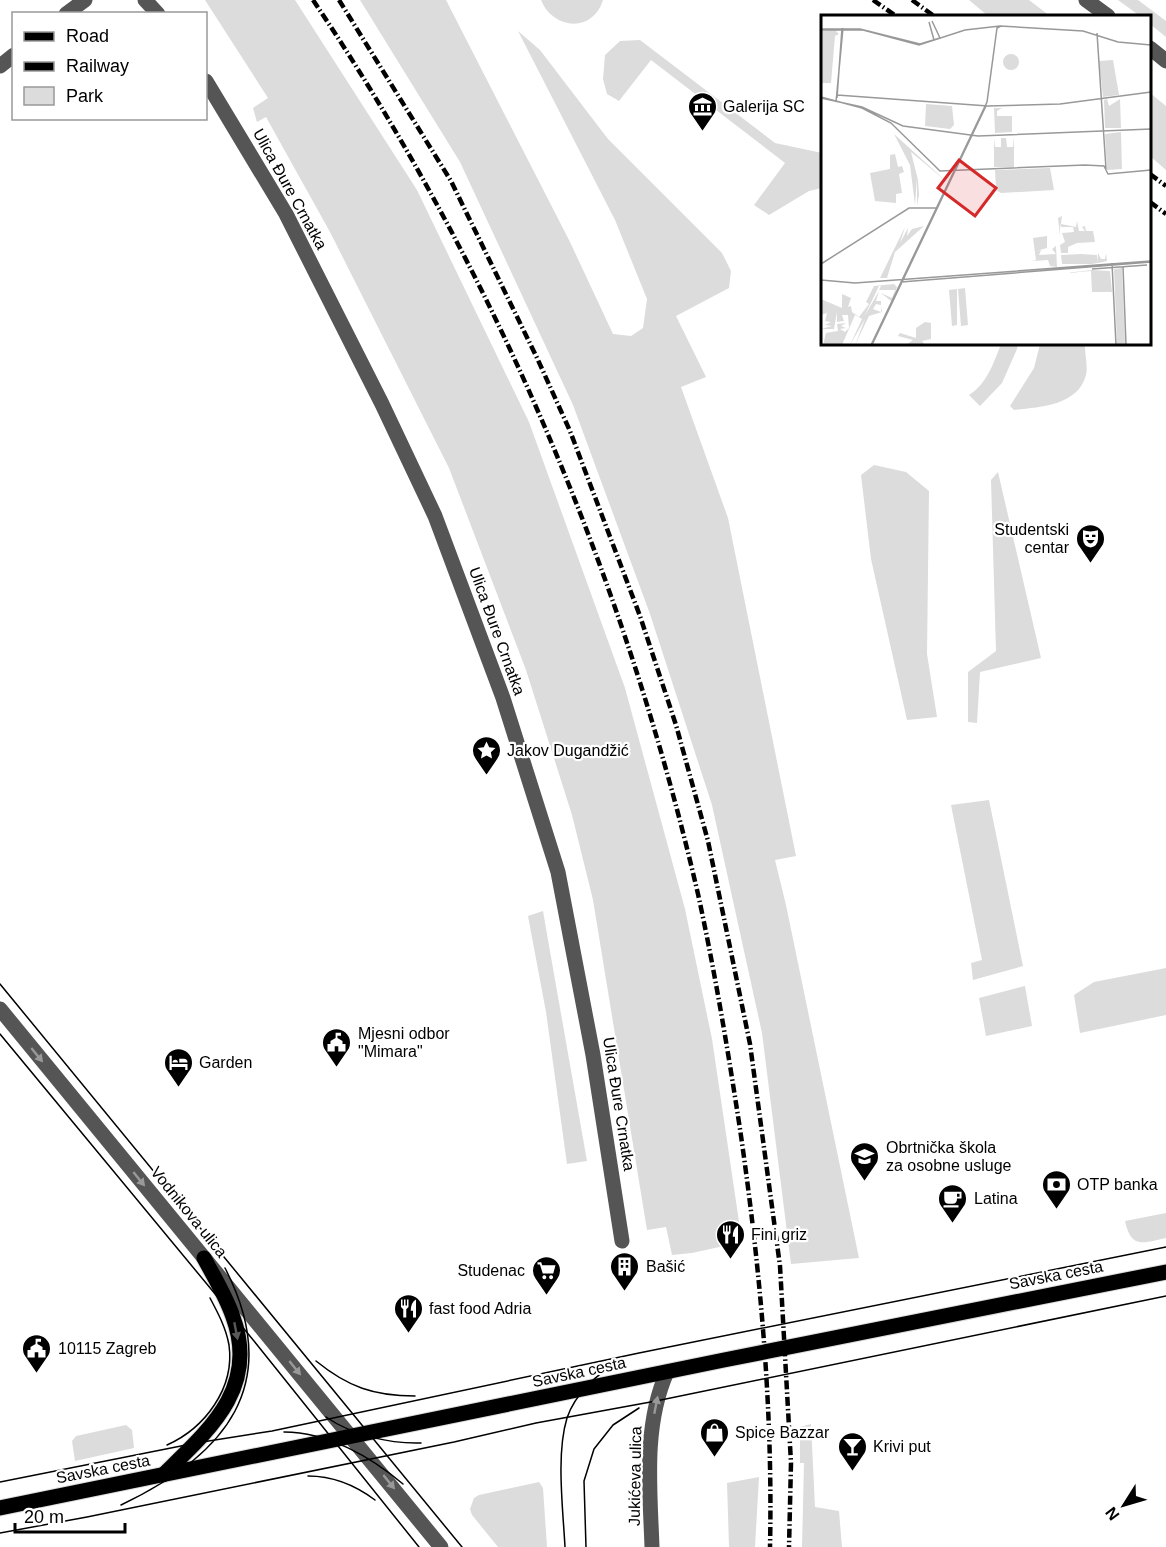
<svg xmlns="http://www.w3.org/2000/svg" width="1166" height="1547" font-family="Arial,sans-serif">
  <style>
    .green { fill: #dcdcdc }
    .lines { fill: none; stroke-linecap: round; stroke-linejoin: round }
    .major-casing { stroke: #dbdbdb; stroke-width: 17 }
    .minor { stroke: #555; stroke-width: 15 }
    .major { stroke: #000; stroke-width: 15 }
    .tram { stroke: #000; stroke-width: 1.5 }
    .rail { stroke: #000; stroke-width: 4.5; stroke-dasharray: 9 3 1.5 3; stroke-linecap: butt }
    .oneway { fill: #999 }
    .oneway2 { fill: #595959 }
    .labels { text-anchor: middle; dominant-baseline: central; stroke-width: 4.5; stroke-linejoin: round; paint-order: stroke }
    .poi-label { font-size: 16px; fill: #000; stroke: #fff; text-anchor: start }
    .street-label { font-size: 16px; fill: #000; stroke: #fff }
    .inset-road { fill: none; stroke: #999; stroke-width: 1.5 }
    .view { fill: #d62828; fill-opacity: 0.15; stroke: #d62828; stroke-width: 3 }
    .inset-edge { fill: none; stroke: #000; stroke-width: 3 }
  </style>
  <rect width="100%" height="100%" fill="#fff"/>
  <g class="green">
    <path d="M205,0H295L417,190L529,422L625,688L685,909L712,1039L742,1242L692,1253L672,1255L666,1227L647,1230L593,900L572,815L526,670L449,468L330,232L266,117L257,122L253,108L268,98Z"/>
    <path d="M360,0H446L570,242L613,334L631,336L643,328L647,299L615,220L518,31L540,50L608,139L722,253L731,271L729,288L676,316L706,377L681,387L728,518L796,856L775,860L786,905L859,1258L791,1264L762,1033L712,805L650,614L573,405L460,162Z"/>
    <path d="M541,0H603C593,33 553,30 541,0Z"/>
    <path d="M969,0H1029L1050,16H988Z"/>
    <path d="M1118,0H1138L1166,21V37L1150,24V16H1140Z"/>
    <path d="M640,40L775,143L822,153V188L809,191L769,215L754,205L785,163L651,60L619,101L607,94L603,79L605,55L620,41Z"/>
    <path d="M1150,93L1166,106V170L1150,156Z"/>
    <path d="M1001,344H1018L1017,349L1002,383L980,406L969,395C987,384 994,362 1001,344Z"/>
    <path d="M1040,344H1083L1085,347C1085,355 1088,367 1086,375C1078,406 1039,407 1014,410L1010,406L1034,368Z"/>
    <path d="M874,465L906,472L929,491L927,654L937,717L907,720L871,559L861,475Z"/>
    <path d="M998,472L1041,658L980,672L977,723L968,722V672L996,651L991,480Z"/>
    <path d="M989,800L1023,966L973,980L971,963L982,960L951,805Z"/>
    <path d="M543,911L548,940L587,1161L567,1164L546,1012L528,916Z"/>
    <path d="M1166,968V1015L1080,1033L1074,995L1094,982Z"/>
    <path d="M1025,986L1032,1026L986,1036L979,998Z"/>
    <path d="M1166,1213V1238C1143,1243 1131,1249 1125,1221Z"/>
    <path d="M811,1424L815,1507L839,1511L842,1547H802L804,1463H800V1427Z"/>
    <path d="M126,1425L132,1430L134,1448L75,1461L72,1441L76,1436Z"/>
    <path d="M759,1477L755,1547H729L727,1483Z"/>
    <path d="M539,1482L543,1488L547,1547H498L472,1515L470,1509L474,1498L479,1495Z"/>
  </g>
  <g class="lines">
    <defs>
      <g id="major">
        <path d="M163,1475C209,1430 259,1388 233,1317C226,1296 214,1277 204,1258"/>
        <path d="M0,1508L724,1360L1166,1272"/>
      </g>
    </defs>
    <use href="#major" class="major-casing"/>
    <g class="minor">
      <path d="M145,0L158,14"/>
      <path d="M1086,0L1108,16"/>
      <path d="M66,14L85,0"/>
      <path d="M1150,48L1166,61"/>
      <path d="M0,66L14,55"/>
      <path d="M206,81L286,214L382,404L435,516L503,698L558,872L593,1055L622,1241"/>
      <path d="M0,1009L441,1547"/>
      <path d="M652,1547C650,1489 643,1426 667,1372"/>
    </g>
    <use href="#major" class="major"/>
    <g class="tram">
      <path d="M0,984L462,1547"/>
      <path d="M0,1034L254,1341L419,1547"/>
      <path d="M316,1361C348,1387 374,1396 415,1396"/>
      <path d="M326,1417C352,1435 390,1444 421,1443"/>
      <path d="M284,1432C328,1432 371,1457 403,1484"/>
      <path d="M167,1445C205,1428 235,1388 229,1345C226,1328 218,1313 210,1298"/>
      <path d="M308,1476C333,1476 355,1485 375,1500"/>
      <path d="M0,1482L196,1443L272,1431L639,1353L1166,1247"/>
      <path d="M121,1505C226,1455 285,1384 225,1268"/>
      <path d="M0,1533L87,1517L454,1442L536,1423L656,1401L1166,1296"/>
      <path d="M565,1547C563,1509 556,1454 567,1418C575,1394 598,1372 620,1362"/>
      <path d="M586,1547L584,1481L594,1449L613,1425L639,1408"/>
    </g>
    <g class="rail">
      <path d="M313,0C494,269 625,579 698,894C715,972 728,1051 740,1129C760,1267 773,1407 770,1547"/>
      <path d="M339,0L451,181L538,360L570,431L640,616L676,725L708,841L750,1044L780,1266L791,1463L789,1547"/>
      <path d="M873,0L896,16"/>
      <path d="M912,0L934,16"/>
      <path d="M1150,174L1166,186"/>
      <path d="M1150,202L1166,214"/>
    </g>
  </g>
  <defs><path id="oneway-solid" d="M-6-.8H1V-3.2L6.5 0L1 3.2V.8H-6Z" transform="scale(1.5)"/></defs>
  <g class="oneway">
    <use href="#oneway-solid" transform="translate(37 1055) rotate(51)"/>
    <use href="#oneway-solid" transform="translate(139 1179) rotate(51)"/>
    <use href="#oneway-solid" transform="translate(295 1368) rotate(51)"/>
    <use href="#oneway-solid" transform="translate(656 1405) rotate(-79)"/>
    <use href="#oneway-solid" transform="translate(389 1482) rotate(51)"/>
  </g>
  <use class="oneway2" href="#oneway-solid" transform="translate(236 1331) rotate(79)"/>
  <defs>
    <symbol id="museum-pin" viewBox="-11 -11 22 30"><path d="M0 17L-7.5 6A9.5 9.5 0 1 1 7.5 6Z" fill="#000" stroke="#fff"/><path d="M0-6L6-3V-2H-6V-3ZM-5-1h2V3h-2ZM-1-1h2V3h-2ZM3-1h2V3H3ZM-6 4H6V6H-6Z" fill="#fff"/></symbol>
    <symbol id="theatre-pin" viewBox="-11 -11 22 30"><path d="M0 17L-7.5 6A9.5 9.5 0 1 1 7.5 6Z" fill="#000" stroke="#fff"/><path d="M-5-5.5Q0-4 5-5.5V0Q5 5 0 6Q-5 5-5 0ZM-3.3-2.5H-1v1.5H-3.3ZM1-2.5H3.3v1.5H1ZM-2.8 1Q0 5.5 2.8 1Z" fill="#fff"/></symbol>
    <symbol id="sight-pin" viewBox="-11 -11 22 30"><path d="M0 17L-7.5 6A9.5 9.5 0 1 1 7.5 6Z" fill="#000" stroke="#fff"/><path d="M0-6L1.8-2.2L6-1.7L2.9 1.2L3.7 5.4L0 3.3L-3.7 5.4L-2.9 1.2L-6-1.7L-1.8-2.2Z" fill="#fff"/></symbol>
    <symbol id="civic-pin" viewBox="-11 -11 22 30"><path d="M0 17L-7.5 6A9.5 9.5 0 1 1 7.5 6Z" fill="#000" stroke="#fff"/><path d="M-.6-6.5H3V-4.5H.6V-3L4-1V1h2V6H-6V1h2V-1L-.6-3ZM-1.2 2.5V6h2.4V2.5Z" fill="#fff"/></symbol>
    <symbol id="hotel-pin" viewBox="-11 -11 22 30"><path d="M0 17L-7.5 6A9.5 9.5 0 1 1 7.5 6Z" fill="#000" stroke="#fff"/><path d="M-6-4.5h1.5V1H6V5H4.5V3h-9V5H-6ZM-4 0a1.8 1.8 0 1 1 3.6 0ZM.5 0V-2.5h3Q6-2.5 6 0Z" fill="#fff"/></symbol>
    <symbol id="school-pin" viewBox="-11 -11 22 30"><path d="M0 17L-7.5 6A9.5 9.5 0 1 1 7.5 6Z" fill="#000" stroke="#fff"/><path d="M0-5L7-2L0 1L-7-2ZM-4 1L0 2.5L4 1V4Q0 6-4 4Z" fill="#fff"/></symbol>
    <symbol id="bank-pin" viewBox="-11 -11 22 30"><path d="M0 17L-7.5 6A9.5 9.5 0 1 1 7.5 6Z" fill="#000" stroke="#fff"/><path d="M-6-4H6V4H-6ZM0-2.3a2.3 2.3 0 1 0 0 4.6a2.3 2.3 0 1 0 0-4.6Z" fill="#fff"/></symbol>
    <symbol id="cafe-pin" viewBox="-11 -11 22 30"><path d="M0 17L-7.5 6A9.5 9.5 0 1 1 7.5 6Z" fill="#000" stroke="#fff"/><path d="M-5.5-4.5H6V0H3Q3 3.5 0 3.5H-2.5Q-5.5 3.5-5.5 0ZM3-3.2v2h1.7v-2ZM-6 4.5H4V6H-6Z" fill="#fff"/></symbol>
    <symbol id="restaurant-pin" viewBox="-11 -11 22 30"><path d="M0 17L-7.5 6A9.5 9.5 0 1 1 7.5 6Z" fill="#000" stroke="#fff"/><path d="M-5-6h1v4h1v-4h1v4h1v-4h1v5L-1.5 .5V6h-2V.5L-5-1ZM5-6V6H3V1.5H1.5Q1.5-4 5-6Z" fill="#fff"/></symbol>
    <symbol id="building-pin" viewBox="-11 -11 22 30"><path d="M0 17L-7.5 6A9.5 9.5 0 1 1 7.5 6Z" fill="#000" stroke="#fff"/><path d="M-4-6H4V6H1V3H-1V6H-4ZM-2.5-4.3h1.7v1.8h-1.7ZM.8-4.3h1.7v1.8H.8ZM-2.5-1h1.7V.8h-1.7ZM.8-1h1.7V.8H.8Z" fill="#fff"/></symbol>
    <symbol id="supermarket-pin" viewBox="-11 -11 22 30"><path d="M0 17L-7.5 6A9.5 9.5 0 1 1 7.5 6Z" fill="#000" stroke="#fff"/><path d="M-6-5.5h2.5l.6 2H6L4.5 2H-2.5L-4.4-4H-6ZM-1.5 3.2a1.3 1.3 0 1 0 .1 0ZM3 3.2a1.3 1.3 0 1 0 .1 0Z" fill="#fff"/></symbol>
    <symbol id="shop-pin" viewBox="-11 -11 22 30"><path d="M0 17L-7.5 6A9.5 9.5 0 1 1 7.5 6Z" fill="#000" stroke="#fff"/><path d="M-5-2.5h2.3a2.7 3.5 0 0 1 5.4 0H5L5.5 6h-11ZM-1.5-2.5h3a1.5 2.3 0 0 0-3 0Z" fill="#fff"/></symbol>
    <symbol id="bar-pin" viewBox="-11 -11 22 30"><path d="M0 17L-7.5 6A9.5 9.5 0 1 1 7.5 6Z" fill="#000" stroke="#fff"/><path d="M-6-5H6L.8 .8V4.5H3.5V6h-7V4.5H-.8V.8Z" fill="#fff"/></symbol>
  </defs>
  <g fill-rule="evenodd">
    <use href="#museum-pin" x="686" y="90" width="33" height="45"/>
    <use href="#theatre-pin" x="1074" y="522" width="33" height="45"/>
    <use href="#sight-pin" x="470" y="734" width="33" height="45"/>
    <use href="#civic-pin" x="320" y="1026" width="33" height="45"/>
    <use href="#hotel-pin" x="162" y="1046" width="33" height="45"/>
    <use href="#school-pin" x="848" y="1140" width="33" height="45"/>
    <use href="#bank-pin" x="1040" y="1168" width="33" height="45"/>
    <use href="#cafe-pin" x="936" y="1182" width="33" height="45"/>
    <use href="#restaurant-pin" x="714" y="1218" width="33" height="45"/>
    <use href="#building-pin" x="608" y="1250" width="33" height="45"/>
    <use href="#supermarket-pin" x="530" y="1254" width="33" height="45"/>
    <use href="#restaurant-pin" x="392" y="1292" width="33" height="45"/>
    <use href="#civic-pin" x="20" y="1332" width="33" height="45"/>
    <use href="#shop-pin" x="698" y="1416" width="33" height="45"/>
    <use href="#bar-pin" x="836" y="1430" width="33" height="45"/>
  </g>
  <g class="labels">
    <g class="poi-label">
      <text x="723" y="106">Galerija SC</text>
      <text x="1069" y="529" text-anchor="end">Studentski<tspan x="1069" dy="18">centar</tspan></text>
      <text x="507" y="750">Jakov Dugandžić</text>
      <text x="358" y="1033">Mjesni odbor<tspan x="358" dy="18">"Mimara"</tspan></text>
      <text x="199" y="1062">Garden</text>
      <text x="886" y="1147">Obrtnička škola<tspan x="886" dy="18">za osobne usluge</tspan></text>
      <text x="1077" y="1184">OTP banka</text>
      <text x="974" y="1198">Latina</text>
      <text x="751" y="1234">Fini griz</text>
      <text x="646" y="1266">Bašić</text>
      <text x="525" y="1270" text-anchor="end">Studenac</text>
      <text x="429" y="1308">fast food Adria</text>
      <text x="58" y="1348">10115 Zagreb</text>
      <text x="735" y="1432">Spice Bazzar</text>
      <text x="873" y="1446">Krivi put</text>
    </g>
    <g class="street-label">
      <text transform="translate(290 189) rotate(61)">Ulica Đure Crnatka</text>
      <text transform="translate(497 631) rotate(70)">Ulica Đure Crnatka</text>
      <text transform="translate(619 1104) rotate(81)">Ulica Đure Crnatka</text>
      <text transform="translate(189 1212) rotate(51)">Vodnikova ulica</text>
      <text transform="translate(1056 1275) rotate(-11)">Savska cesta</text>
      <text transform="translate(579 1372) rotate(-12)">Savska cesta</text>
      <text transform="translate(103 1469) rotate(-11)">Savska cesta</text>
      <text transform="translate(635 1476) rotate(-89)">Jukićeva ulica</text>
    </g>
  </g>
  <g transform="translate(821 15)">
    <rect width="330" height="330" fill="#fff"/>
    <path d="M14,15L18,19L14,21L10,68H0V16ZM182 47a8 8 0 1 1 16 0a8 8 0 1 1-16 0ZM292,45L298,80L282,82L278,46ZM286,84L288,91L299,84L300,113H284L283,85ZM105,89L131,91L133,110L129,114L104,111ZM173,93H181L176,96V101H191V117L174,118ZM300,117L301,154L286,155L284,119ZM73,119L126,167L90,137L97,165L98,180L96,190V163L94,190L89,150ZM193,122V152H173V123L174,132H180V123H185L186,132H192ZM74,139L77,152L81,151L83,157L78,159L81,178L75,179V188L54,186L49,158L69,154V140ZM229,153L233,175L180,178L175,175L174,155ZM241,201L240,209L255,212L256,206L258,216H264L261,212L264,211L265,216H272L274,227L256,228L247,232V238H240L239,230L244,227L241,218L253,217L252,212H240L239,208V221L237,203ZM103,211L74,237L66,263H59L84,212L79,228L87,213L86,221L91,214ZM226,221V233L215,236L220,235L218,240L235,239L231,234L235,231L236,252L229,251L227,245L211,246L215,245L212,223ZM277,238L280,244H284L285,238L286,246L271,249H241L240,240L260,239L276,240L277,248ZM301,253L304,330H296L293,254ZM271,255L289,256L291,277H271L270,256L244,258ZM73,269L76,272L72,284L70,286L60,278L71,283L74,275H58L60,271H58L43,302L58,276L55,286H60V290L55,289L52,294L60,297V291L61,297L48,301L34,330L44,304L29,330L41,304L34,300L21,330H2L5,318L17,316L16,309L25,308L20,311L25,313L19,314L24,317L28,313L27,300H21L23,306L16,307V297L13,314H0L11,311L4,310L10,307L4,306L6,298L0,300V284L21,293V279L30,283L27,292L30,291L31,297L38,302L48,289L45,287L53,271ZM144,273L147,310L140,311L137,274ZM136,274V310L131,311L128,275ZM104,307L110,308V324L101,326L104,330H85L92,325L77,321L79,318L95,323V313Z" fill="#dcdcdc"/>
    <path class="inset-road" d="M108,7L113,25M0,14H39L99,29L119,23L111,6M0,15H42L98,30L144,15L179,11L262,16L297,27L330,30M276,18L285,154M16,80L167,91L239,89L330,77M0,82L41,93L70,108L119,156L264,150L283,151L287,159L330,155M0,83L41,92L82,111L157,121L330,114M16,83L21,13M15,87L22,13M291,248L295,330M0,249L88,193H117M302,251L305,330M271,254L326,250M0,265L34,268L330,246M80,267L330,247M50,330L166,87L176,13L180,11M51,330L165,91"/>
    <path class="view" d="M138,145L175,173L154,201L117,173Z"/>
    <rect width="330" height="330" class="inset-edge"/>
  </g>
  <rect x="12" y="12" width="195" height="108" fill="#ffffff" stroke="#999999" stroke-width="1.5"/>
  <rect x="24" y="32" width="30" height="9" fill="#000000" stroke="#999999" stroke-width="1.5"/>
  <text x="66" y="42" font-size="18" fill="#000000">Road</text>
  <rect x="24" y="62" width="30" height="9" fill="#000000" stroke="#999999" stroke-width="1.5"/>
  <text x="66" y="72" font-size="18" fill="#000000">Railway</text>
  <rect x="24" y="87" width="30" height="18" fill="#dcdcdc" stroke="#999999" stroke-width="1.5"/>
  <text x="66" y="102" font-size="18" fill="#000000">Park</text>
  <g transform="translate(1124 1505) rotate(233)" stroke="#ffffff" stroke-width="4.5" paint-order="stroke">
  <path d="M0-4.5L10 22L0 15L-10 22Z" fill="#000000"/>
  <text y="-9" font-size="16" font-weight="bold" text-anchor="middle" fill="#000000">N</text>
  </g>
  <path d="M15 1523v9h110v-9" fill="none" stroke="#000000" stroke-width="3"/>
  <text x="24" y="1523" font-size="18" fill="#000000" stroke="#ffffff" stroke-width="4.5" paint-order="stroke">20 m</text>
</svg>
